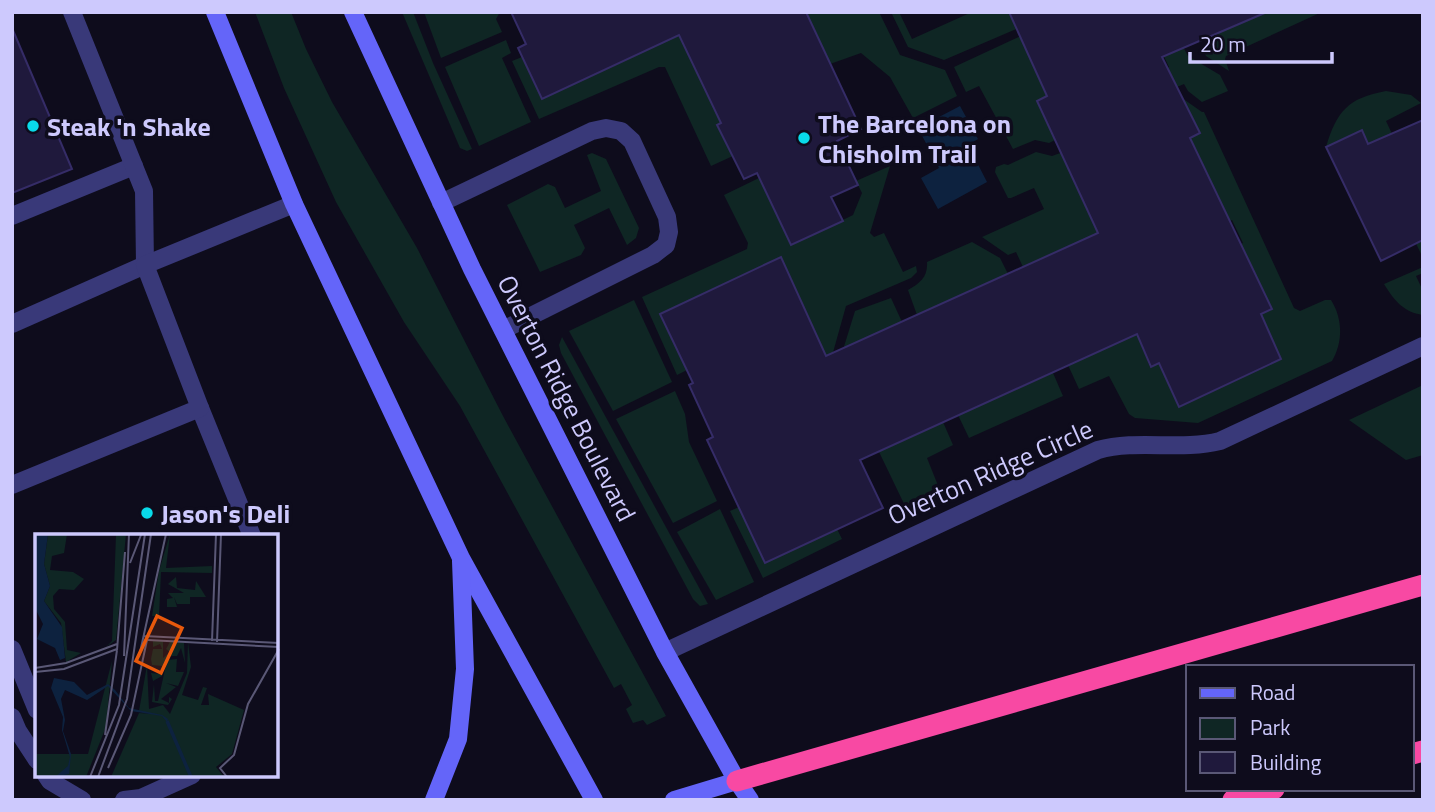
<svg xmlns="http://www.w3.org/2000/svg" width="1435" height="812" font-family="'Titillium Web',sans-serif">
  <style>
    .green { fill: #0f2624 }
    .water { fill: #0d223f }
    .building { fill: #1f193c; stroke: #352c67; stroke-width: 2 }
    .lines { fill: none; stroke-linecap: round; stroke-linejoin: round }
    .lane { stroke: #393979; stroke-width: 18 }
    .secondary { stroke: #6465f9; stroke-width: 18 }
    .highway { stroke: #f849a3; stroke-width: 21 }
    .poi-dot { fill: #09dae9; stroke: #0e0c1c; stroke-width: 2.5 }
    .labels { text-anchor: middle; dominant-baseline: central; stroke-width: 7; stroke-linejoin: round; paint-order: stroke }
    .poi-label { font-size: 26px; font-weight: bold; fill: #cdc9fd; stroke: #0e0c1c; text-anchor: start }
    .street-label { font-size: 26px; fill: #cdc9fd; stroke: #0e0c1c }
    .inset-river { fill: none; stroke: #0d223f; stroke-width: 3.5 }
    .inset-road { fill: none; stroke: #5a5876; stroke-width: 2 }
    .view { fill: #e8590c; fill-opacity: 0.15; stroke: #e8590c; stroke-width: 3.5 }
    .inset-edge { fill: none; stroke: #cdc9fd; stroke-width: 3.5 }
  </style>
  <rect width="100%" height="100%" fill="#0e0c1c"/>
  <g class="green">
    <path d="M255,12H291L306,49L332,102L417,248L503,416L666,716L647,725L643,720L633,723L626,709L632,705L621,684L614,688L460,406L404,322L336,202L284,88Z"/>
    <path d="M402,12H413L433,63L472,149L467,151L460,148Z"/>
    <path d="M424,12H500L496,19L502,32L441,58Z"/>
    <path d="M728,12H879L900,55L945,70L957,96L913,118L890,77L861,53L830,64L694,66L721,123L717,125L746,150L711,166L665,67H659L539,119L512,61L522,57L542,99Z"/>
    <path d="M891,12H899L912,39L972,12H1056L944,60L908,47Z"/>
    <path d="M1264,12H1322L1226,56L1225,59L1229,71L1206,56L1202,48L1216,42L1213,35Z"/>
    <path d="M1036,29L1028,54L1047,96L1037,101L1057,139L1049,143L1035,140L1013,149L979,86L966,92L954,67Z"/>
    <path d="M1175,32L1188,56L1220,75L1228,91L1202,102L1188,91L1184,84L1177,87L1164,70L1169,67L1159,46Z"/>
    <path d="M506,40L511,53L502,58L531,122L479,146L445,67Z"/>
    <path d="M1386,91L1411,95L1421,103L1386,121L1423,200V258L1362,131L1326,147C1337,111 1348,98 1386,91Z"/>
    <path d="M1182,98L1202,112H1204L1294,308L1300,311L1325,300H1331C1343,319 1343,342 1332,361L1198,423L1135,418L1129,414L1109,376L1079,389L1068,365L1120,341L1023,267L1016,252L1008,255L982,237L1044,209L1034,188L1011,198H1008L995,172L996,167L1004,164L1008,165L1036,152L1052,156L1063,152L1081,178L1074,182L1147,338L1140,342L1150,367L1159,363L1179,407L1281,359L1231,249L1243,243L1232,220L1221,226L1210,181L1190,138L1200,133Z"/>
    <path d="M592,153L606,159L639,228L636,238L627,245L609,208L574,225L585,248L581,255L540,272L507,205L548,184L555,187L565,208L601,191L587,155Z"/>
    <path d="M890,166L870,233L874,237L884,233L903,272L916,266L917,272L911,278L846,306L832,356L860,433L781,257L661,314L687,370L677,375L642,297L747,249L748,243L724,195L759,178L792,245L853,215L862,193L856,181Z"/>
    <path d="M972,242L1000,258L1008,274L917,315L908,290C920,283 928,277 927,262Z"/>
    <path d="M1423,267V273L1416,276L1423,291V315C1403,312 1394,300 1384,284Z"/>
    <path d="M891,298L902,322L892,445L943,422L953,445L927,458L941,493L907,510L869,431L842,353L855,311Z"/>
    <path d="M634,300L672,382L613,411L569,331Z"/>
    <path d="M562,337L708,604L700,606L693,599L561,353L559,345Z"/>
    <path d="M1053,373L1063,396L969,438L958,415Z"/>
    <path d="M1423,385V455L1406,460L1349,420Z"/>
    <path d="M675,391L685,414L689,442L717,501L673,523L616,419Z"/>
    <path d="M739,507L765,563L837,529L842,539L763,578L730,511Z"/>
    <path d="M720,509L754,582L716,600L677,532Z"/>
  </g>
  <path class="water" d="M960,106L978,139L968,145L987,182L938,209L921,178L939,168L918,128Z"/>
  <g class="building">
    <path d="M511,12H806L861,129L837,141L858,185L831,197L843,221L791,245L757,173L744,179L717,125L721,123L679,35L542,99L518,48L526,44Z"/>
    <path d="M1009,12H1267L1162,57L1200,133L1190,138L1272,309L1261,314L1281,359L1179,407L1159,363L1151,367L1137,334L860,460L883,508L765,563L707,440L713,437L689,385L693,383L660,314L781,257L826,356L1098,233L1037,101L1047,96Z"/>
    <path d="M12,28L72,169L12,193Z"/>
    <path d="M1423,120V240L1381,261L1326,147L1362,130L1368,144Z"/>
  </g>
  <g class="lines">
    <g class="lane">
      <path d="M441,203L592,131L606,128L621,131L632,141L667,217L669,232L666,245L653,255L503,330"/>
      <path d="M12,216L134,166"/>
      <path d="M12,324L145,265L144,191L72,12"/>
      <path d="M200,408L252,536"/>
      <path d="M12,485L200,408L145,265L294,204"/>
      <path d="M12,649L37,710"/>
      <path d="M665,652L1098,450C1138,439 1180,451 1220,441L1423,346"/>
      <path d="M12,717L18,731L37,760"/>
      <path d="M46,775L50,781L82,800"/>
      <path d="M124,800L141,798L192,775"/>
    </g>
    <g class="secondary">
      <path d="M215,12L294,204L461,558L594,800"/>
      <path d="M353,12L472,269L665,652L737,781L750,800"/>
      <path d="M434,800L458,739L465,669L461,561"/>
      <path d="M674,800L737,781"/>
    </g>
    <g class="highway">
      <path d="M1412,754L1423,751"/>
      <path d="M737,781L1423,585"/>
      <path d="M1233,800L1274,789"/>
    </g>
  </g>
  <g class="poi-dot">
    <circle cx="33" cy="126" r="7"/>
    <circle cx="804" cy="138" r="7"/>
    <circle cx="147" cy="513" r="7"/>
  </g>
  <g class="labels">
    <g class="poi-label">
      <text x="818" y="123">The Barcelona on<tspan x="818" dy="30">Chisholm Trail</tspan></text>
      <text x="47" y="126">Steak 'n Shake</text>
      <text x="161" y="513">Jason's Deli</text>
    </g>
    <g class="street-label">
      <text transform="translate(567 398) rotate(63)">Overton Ridge Boulevard</text>
      <text transform="translate(990 472) rotate(-24)">Overton Ridge Circle</text>
    </g>
  </g>
  <g transform="translate(35 534)">
    <rect width="243" height="243" fill="#0e0c1c"/>
    <path d="M13,0H32L29,19L17,22L15,36L38,38L49,45L39,56L24,55L18,62L19,75L30,88L32,116L46,119L31,128L26,89L9,67L15,52L9,30ZM91,0L81,106L71,113L77,107L81,1ZM135,0L131,34L177,32V39L126,38L124,82H117L124,37ZM141,43L142,54L160,56L161,47L171,63H155V70H142L139,63L142,73H132V65L138,64L133,59H149L133,50ZM136,106L149,109L150,129L146,114L142,122H132L133,126L142,125L141,138H149L143,152L131,149L141,153L126,165L134,169V163L137,165L133,171L117,168L119,150L120,167H123L131,131L127,142L118,147L116,139L125,140L127,132L117,131L116,125L118,115H127L125,110L118,113V107H128V124L135,118L131,115ZM153,108L156,133L147,161L163,166L168,153L172,154L166,171H174L173,160L209,176L197,220L181,233L189,243H76L104,179L117,180L104,177L112,131L114,175L128,171L135,180L152,139ZM77,127L71,193L51,243H0V220H53Z" fill="#0f2624"/>
    <path d="M0,0H13L9,30L15,52L9,67L27,93L30,124L25,126L20,114L2,105L8,90L0,74ZM19,144L39,148L52,161L73,150L80,156L94,174L127,181L133,185L132,188L127,182L96,177L73,152L52,166L30,156L26,165L30,186L28,197L36,220L34,240L20,243L33,232L35,223L27,196L28,183L16,154Z" fill="#0d223f"/>
    <path class="inset-river" d="M132,187L156,243"/>
    <path class="inset-road" d="M95,29L106,1M109,102L244,109M113,106L244,113M177,107L181,0M182,108L186,0M82,116L90,18M89,122L94,0M104,123L131,0M0,134L31,129L82,110M0,138L29,135L82,115M70,201L82,116M73,234L96,181L112,106M55,243L84,171L110,0M63,243L92,165L116,0M192,243L185,234L199,221L213,170L244,115"/>
    <path class="view" d="M122,82L147,94L126,139L101,127Z"/>
    <rect width="243" height="243" class="inset-edge"/>
  </g>
  <rect width="1435" height="812" fill="none" stroke="#cdc9fd" stroke-width="28"/>
  <rect x="1186" y="665" width="228" height="126" fill="#0e0c1c" stroke="#5a5876" stroke-width="2"/>
  <rect x="1200" y="688" width="35" height="10" fill="#6465f9" stroke="#5a5876" stroke-width="2"/>
  <text x="1250" y="700" font-size="21" fill="#cdc9fd">Road</text>
  <rect x="1200" y="718" width="35" height="21" fill="#0f2624" stroke="#5a5876" stroke-width="2"/>
  <text x="1250" y="735" font-size="21" fill="#cdc9fd">Park</text>
  <rect x="1200" y="752" width="35" height="21" fill="#1f193c" stroke="#5a5876" stroke-width="2"/>
  <text x="1250" y="770" font-size="21" fill="#cdc9fd">Building</text>
  <path d="M1190 52v10h142v-10" fill="none" stroke="#cdc9fd" stroke-width="3.5"/>
  <text x="1200" y="52" font-size="21" fill="#cdc9fd" stroke="#0e0c1c" stroke-width="5" paint-order="stroke">20 m</text>
</svg>
